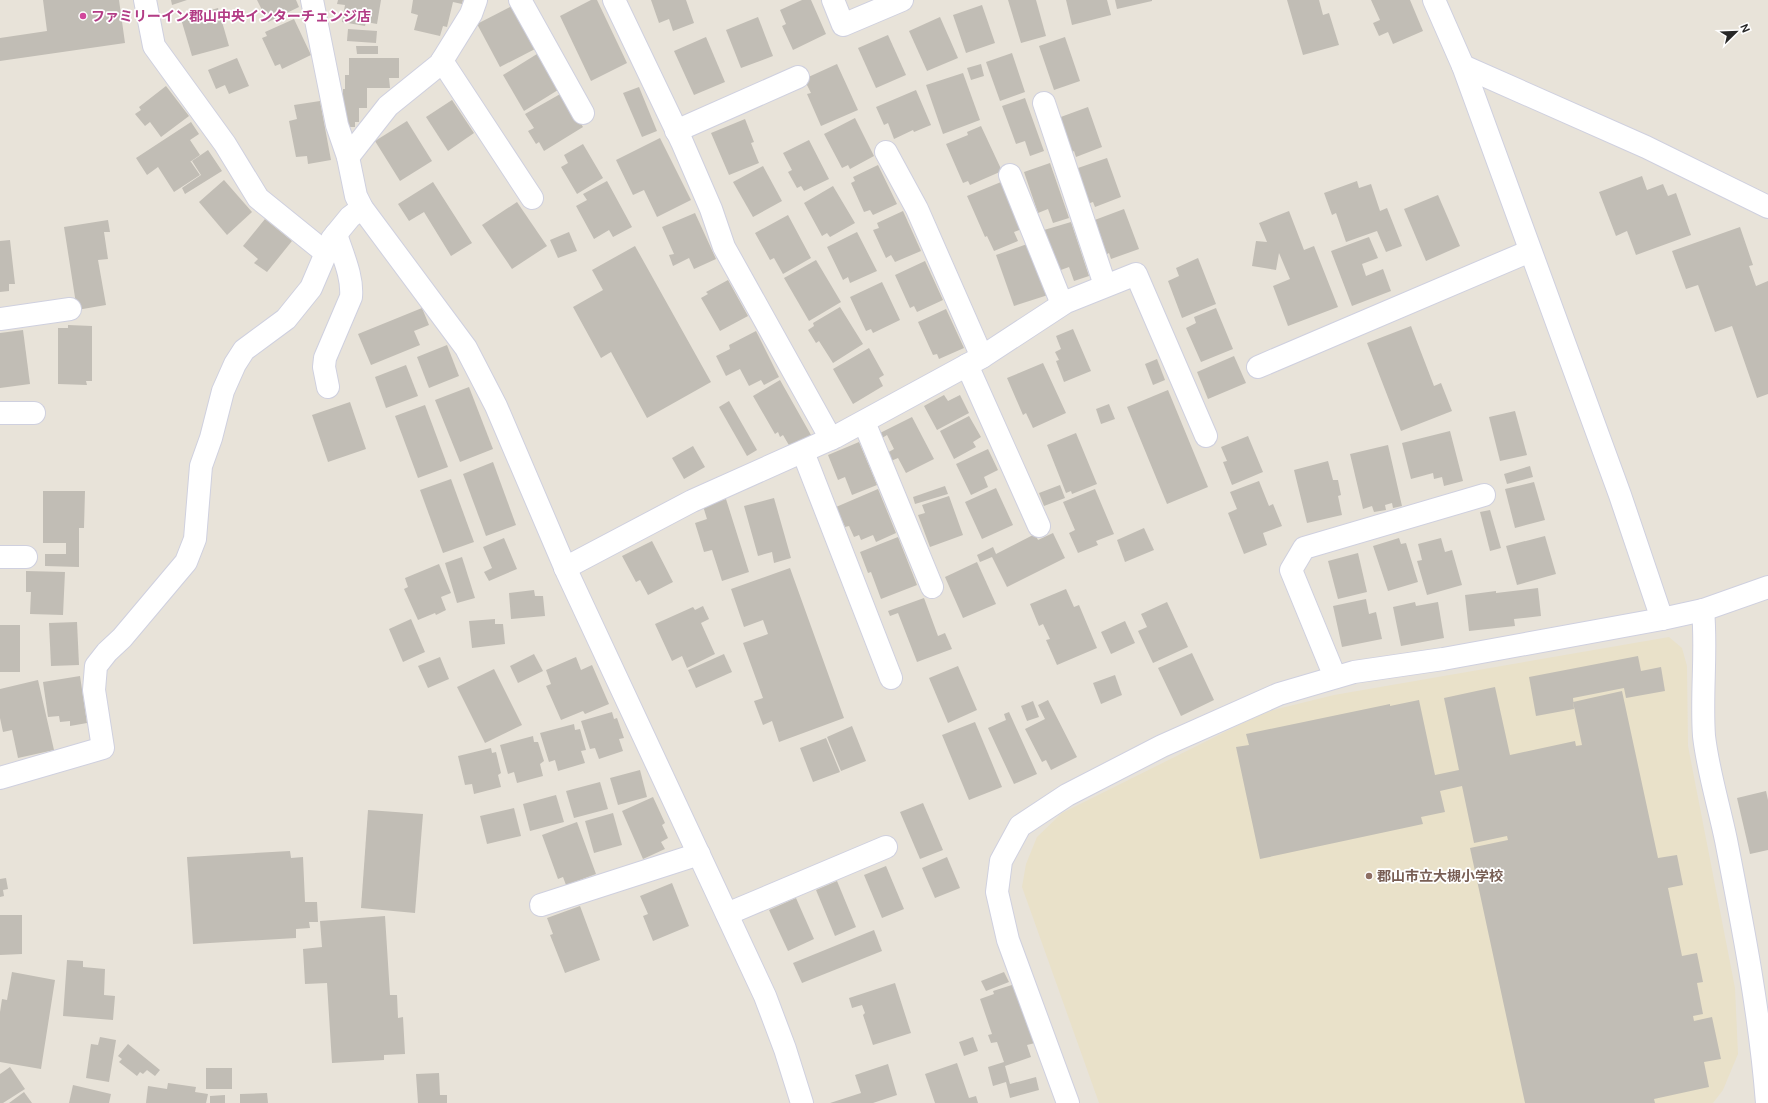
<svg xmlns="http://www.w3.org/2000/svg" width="1768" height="1103" font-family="'DM Sans','Noto Sans JP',sans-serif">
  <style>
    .education { fill: #e9e1c9 }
    .building { fill: #c1bdb5 }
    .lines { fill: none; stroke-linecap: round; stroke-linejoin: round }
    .minor-casing { stroke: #cfd0df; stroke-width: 24 }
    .minor { stroke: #fff; stroke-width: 22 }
    .hotel-dot { fill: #d1479c; stroke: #fff; stroke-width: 1.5 }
    .education-dot { fill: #8d6e63; stroke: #fff; stroke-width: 1.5 }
    .labels { text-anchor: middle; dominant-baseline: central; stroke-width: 3.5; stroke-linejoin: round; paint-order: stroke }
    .hotel-label { font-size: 14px; font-weight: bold; fill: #b23c85; stroke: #fff; text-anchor: start }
    .education-label { font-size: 14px; font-weight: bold; fill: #785e54; stroke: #fff; text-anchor: start }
  </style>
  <rect width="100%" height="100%" fill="#e8e3d9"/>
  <path class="education" d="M1669,637L1682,648L1687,666L1688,746L1735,988L1738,1054L1723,1090L1713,1103H1099L1022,887L1026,864L1037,837L1062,813L1265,712L1334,695Z"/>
  <g class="building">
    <path d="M43,0H119L125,43L0,61V38L47,31Z"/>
    <path d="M171,0H187L172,5Z"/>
    <path d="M257,0H296L299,7L268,22Z"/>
    <path d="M338,0H381L377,24L366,22L365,26L342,22L345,5L337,4Z"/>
    <path d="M413,0H463L462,4L453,2L447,27L443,26L440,36L414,30L418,15L411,13Z"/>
    <path d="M591,0H597L627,63L591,81L560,16Z"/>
    <path d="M651,0H686L694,23L673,31L669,19L659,23Z"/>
    <path d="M802,0H811L826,34L793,50L782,26L786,24L780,10Z"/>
    <path d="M1008,0H1036L1046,36L1021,43Z"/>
    <path d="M1066,0H1107L1111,15L1072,25Z"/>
    <path d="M1115,0H1152V1L1117,9Z"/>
    <path d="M1287,0H1319L1323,15L1329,13L1339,45L1303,55Z"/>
    <path d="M1371,0H1410L1423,31L1393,44L1388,32L1379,36L1373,23L1380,20Z"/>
    <path d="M514,5L537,48L500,67L477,24Z"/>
    <path d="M982,5L995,43L966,53L953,15Z"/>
    <path d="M218,8L229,46L192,56L181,19Z"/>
    <path d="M758,17L773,56L741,68L726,30Z"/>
    <path d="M940,17L958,58L927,71L909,31Z"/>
    <path d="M294,19L311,55L282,69L280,64L275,66L262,38L267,36L265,32Z"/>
    <path d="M348,29L377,31L376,43L347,41Z"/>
    <path d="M888,35L906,75L876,88L858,48Z"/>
    <path d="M706,37L725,82L694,95L674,51Z"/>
    <path d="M1065,37L1080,81L1054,90L1039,46Z"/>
    <path d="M356,46H378V54H357Z"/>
    <path d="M1012,53L1025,92L1000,101L986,62Z"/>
    <path d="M537,54L558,90L524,111L503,75Z"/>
    <path d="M237,58L249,86L229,94L225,85L216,89L208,70Z"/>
    <path d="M349,58H399V78H389L390,88H367V108H359V122H355V127H343V89H345V75H349Z"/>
    <path d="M837,64L858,110L821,126L807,94L811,93L804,79Z"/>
    <path d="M981,64L984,76L971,80L967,68Z"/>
    <path d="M963,73L980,120L943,134L926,85Z"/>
    <path d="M166,86L189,116L161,137L150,122L145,126L135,114L141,110L139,107Z"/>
    <path d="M639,87L657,131L642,137L623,93Z"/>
    <path d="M916,90L931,125L914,132L913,130L894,139L888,123L884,125L876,107Z"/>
    <path d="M562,93L583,127L544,151L539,142L536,144L528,131L534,128L525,114Z"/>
    <path d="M1025,98L1044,151L1030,156L1025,141L1016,144L1002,106Z"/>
    <path d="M452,100L474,133L448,151L426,117Z"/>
    <path d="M320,101L331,160L308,164L307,156L296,157L289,121L297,119L294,105Z"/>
    <path d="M1088,107L1102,147L1076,157L1074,151L1070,153L1058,118Z"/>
    <path d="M855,118L874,156L850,169L848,165L842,168L824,134Z"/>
    <path d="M745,119L754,142L751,143L759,163L729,175L711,133Z"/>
    <path d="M407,121L432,161L400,181L375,141Z"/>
    <path d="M191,122L199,134L190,140L200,155L190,162H191L200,175L174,192L158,167L147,175L136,158Z"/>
    <path d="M981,126L1002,171L970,185L968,181L963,183L946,144L968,135L967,132Z"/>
    <path d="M660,138L691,200L657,217L644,190L633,195L616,160Z"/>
    <path d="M809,140L829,179L804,191L801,186L797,188L788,172L792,170L783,153Z"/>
    <path d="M583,144L603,178L577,194L561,167L568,163L564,155Z"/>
    <path d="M208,150L222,171L185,194L182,188L201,175L192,161Z"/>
    <path d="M1107,158L1121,197L1095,207L1093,202L1087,204L1075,169Z"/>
    <path d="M1050,163L1069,218L1053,223L1048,209L1038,213L1024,172Z"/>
    <path d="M878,165L897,204L873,215L870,210L864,212L851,183L855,181L853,177Z"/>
    <path d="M763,166L782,201L753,217L733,182Z"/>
    <path d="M1642,176L1647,190L1663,184L1668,196L1676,193L1691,235L1636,255L1627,231L1616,236L1599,192Z"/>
    <path d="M224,180L252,212L227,235L199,202Z"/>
    <path d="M607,181L632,227L613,237L609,230L594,239L576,206L587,200L583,194Z"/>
    <path d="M1357,181L1359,188L1371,184L1380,211L1387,208L1402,246L1386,252L1377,231L1346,242L1336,213L1332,215L1324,193Z"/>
    <path d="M433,182L472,243L451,256L424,212L409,221L398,204Z"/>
    <path d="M1001,182L1022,229L1014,232L1018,241L994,251L987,236L985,237L967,196Z"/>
    <path d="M833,186L855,223L830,237L827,233L822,236L804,203Z"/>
    <path d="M1438,195L1460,246L1426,261L1404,209Z"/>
    <path d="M517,202L547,246L512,269L482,225Z"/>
    <path d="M1124,209L1139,249L1111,259L1109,253L1105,255L1092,221Z"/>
    <path d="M903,211L921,251L895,262L891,255L886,258L873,230L879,228L877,223Z"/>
    <path d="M1289,211L1304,250L1314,246L1338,307L1288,326L1273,286L1290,279L1279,253L1276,270L1252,266L1256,241L1267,242L1259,223Z"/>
    <path d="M695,213L716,259L694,269L689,258L673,266L669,255L674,254L662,227Z"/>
    <path d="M788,215L811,258L783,274L774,258L770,260L755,233Z"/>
    <path d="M265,219L292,241L267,272L254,263L258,259L243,246Z"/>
    <path d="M108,220L110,232H104L108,259L98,260L106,305L77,310L64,227Z"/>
    <path d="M1071,222L1089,276L1074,281L1069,267L1058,271L1044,230Z"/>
    <path d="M1740,227L1753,265L1749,266L1756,286L1768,281V394L1757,398L1732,326L1715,332L1698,285L1686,289L1672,251Z"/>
    <path d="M569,232L577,251L558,258L550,240Z"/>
    <path d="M857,232L877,271L850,283L848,277L843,280L827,247Z"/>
    <path d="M1369,237L1378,258L1362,264L1366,276L1383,269L1391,291L1352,306L1331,251Z"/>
    <path d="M10,240L15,284H9V291L0,292V241Z"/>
    <path d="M1030,243L1048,295L1014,306L996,255Z"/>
    <path d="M635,246L711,382L647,418L611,352L601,358L573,307L603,290L592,270Z"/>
    <path d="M1198,258L1216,304L1182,318L1168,281L1179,276L1176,268Z"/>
    <path d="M816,260L841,302L809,321L784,278Z"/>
    <path d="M925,261L943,300L917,312L914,306L910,308L895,275Z"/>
    <path d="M728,280L748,316L720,331L701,298L708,294L706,292Z"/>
    <path d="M882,282L900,320L873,333L871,329L866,331L850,297Z"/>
    <path d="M840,307L863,344L833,363L819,341L816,343L808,330L814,326L813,323Z"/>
    <path d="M422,308L429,325L414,331L420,345L371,365L358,334Z"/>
    <path d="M1216,308L1233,349L1201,362L1186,328L1196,323L1194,317Z"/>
    <path d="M946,309L964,348L939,359L937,354L933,355L918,322Z"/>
    <path d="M68,325L92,326V381H86L87,385L58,384V328H68Z"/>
    <path d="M1411,326L1434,386L1441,383L1452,411L1401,431L1367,343Z"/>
    <path d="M1073,329L1091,371L1064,382L1056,361L1059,360L1055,352L1061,349L1056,336Z"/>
    <path d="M23,330L30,384L0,388V333Z"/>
    <path d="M756,331L779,377L764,385L761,380L749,386L740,369L726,376L716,356L730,349L729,345Z"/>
    <path d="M447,345L459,376L429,388L417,357Z"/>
    <path d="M869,348L884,375L879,378L883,386L853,404L833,369Z"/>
    <path d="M1234,356L1246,383L1208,399L1197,372Z"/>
    <path d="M1157,359L1165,380L1153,385L1145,364Z"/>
    <path d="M1043,363L1066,413L1033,428L1026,413L1023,415L1007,378Z"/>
    <path d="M406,365L418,396L386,408L375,377Z"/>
    <path d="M780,380L811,435L790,447L783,435L780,437L778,432L775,434L753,396Z"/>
    <path d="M469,387L493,449L460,462L435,400Z"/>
    <path d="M1168,390L1208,487L1167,504L1127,407Z"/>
    <path d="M944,395L948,401L960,395L969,413L937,430L924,406Z"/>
    <path d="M729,401L757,450L747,456L719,407Z"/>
    <path d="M350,402L366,449L328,462L312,415Z"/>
    <path d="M1109,404L1115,419L1101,424L1096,409Z"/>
    <path d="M425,405L448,467L418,478L395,416Z"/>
    <path d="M1515,411L1527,455L1500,461L1489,417Z"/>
    <path d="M969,416L981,437L973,442L976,447L954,459L940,431Z"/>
    <path d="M912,417L934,459L906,473L898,458L891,461L887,453L894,449L887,435L882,438L880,433Z"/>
    <path d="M1450,431L1463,481L1444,486L1442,477L1434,479L1433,473L1411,479L1402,443Z"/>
    <path d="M1076,433L1097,484L1072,494L1071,491L1066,493L1047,445Z"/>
    <path d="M1248,436L1263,472L1232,485L1223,462L1227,461L1221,447Z"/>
    <path d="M859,442L877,485L852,495L845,477L838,480L828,455Z"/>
    <path d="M1388,445L1402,506L1393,508L1392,503L1385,505L1386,510L1374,512L1372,506L1363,509L1350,454Z"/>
    <path d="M693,446L705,467L684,479L672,458Z"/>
    <path d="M988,449L998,470L984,477L988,487L971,495L956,464Z"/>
    <path d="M1328,461L1333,480H1338L1341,495L1338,496L1342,515L1307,523L1294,470Z"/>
    <path d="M493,462L516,525L486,536L463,474Z"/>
    <path d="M1530,466L1533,477L1507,484L1504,474Z"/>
    <path d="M451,479L474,542L443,553L420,490Z"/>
    <path d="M1259,481L1269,506L1273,504L1282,526L1263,533L1267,545L1244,554L1228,513L1237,509L1230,492Z"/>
    <path d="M1534,482L1545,520L1515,528L1505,489Z"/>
    <path d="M1060,485L1065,498L1044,506L1039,493Z"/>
    <path d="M945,486L948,494L915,504L913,497Z"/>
    <path d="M996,488L1013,525L982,539L965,502Z"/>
    <path d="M878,489L896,533L876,542L873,535L861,540L859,535L854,537L849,526L845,527L836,507Z"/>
    <path d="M1095,489L1114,534L1096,541L1098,545L1078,553L1069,533L1075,530L1063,502Z"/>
    <path d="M43,491H85L84,528H79V567L45,566V554H66V543H43Z"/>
    <path d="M949,496L963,535L930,547L918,515L925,513L922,505Z"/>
    <path d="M774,498L791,558L774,563L772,552L758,556L744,506Z"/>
    <path d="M726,499L749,572L722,581L712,550L704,552L695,523L707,519L703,506Z"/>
    <path d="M1490,510L1501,548L1490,551L1480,512Z"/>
    <path d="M1144,528L1154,550L1125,562L1117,540Z"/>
    <path d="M1053,533L1065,558L1007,587L992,557L980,562L977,555L993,547L996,554L1035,534L1038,540Z"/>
    <path d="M1545,536L1556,574L1517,585L1506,546Z"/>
    <path d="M898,537L917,585L881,599L871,572L868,573L860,552Z"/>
    <path d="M504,538L517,569L489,581L484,572L492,568L483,547Z"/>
    <path d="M1399,538L1401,544L1406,543L1418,582L1388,591L1373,546Z"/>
    <path d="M1441,538L1445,552L1452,550L1462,585L1427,595L1417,561L1422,560L1418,544Z"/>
    <path d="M652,541L673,582L648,595L640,580L636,582L622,556Z"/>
    <path d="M1358,553L1367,592L1338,599L1328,561Z"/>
    <path d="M462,557L475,598L457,603L445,563Z"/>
    <path d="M977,562L996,604L963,618L945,577Z"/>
    <path d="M439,564L451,593L441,597L446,610L436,615L435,613L418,620L404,589L408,587L405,578Z"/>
    <path d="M790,568L844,718L779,742L772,721L763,725L754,701L763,698L743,643L768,634L763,620L744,627L731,589Z"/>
    <path d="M26,571L65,572L63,615L30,614L31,592H26Z"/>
    <path d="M1538,588L1541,616L1514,619L1515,626L1469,631L1465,595L1496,591V593Z"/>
    <path d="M1066,589L1074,607L1079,605L1097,648L1057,665L1046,640L1050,639L1043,624L1039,626L1030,604Z"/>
    <path d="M534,590L535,596H543L545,616L511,619L509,593Z"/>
    <path d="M924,598L938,636L945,633L952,649L917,662L898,613L890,616L888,611Z"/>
    <path d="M1366,599L1369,614L1376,612L1382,639L1342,647L1333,606Z"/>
    <path d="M1167,602L1188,647L1153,663L1138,631L1147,627L1141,614Z"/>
    <path d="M1415,602L1416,606L1438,602L1444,638L1401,646L1393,607Z"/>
    <path d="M703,606L709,619L701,623L715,654L687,668L682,656L672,661L655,624L693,607L695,610Z"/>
    <path d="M411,619L425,652L403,662L389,629Z"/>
    <path d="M495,619V624H503L505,644L472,648L469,621Z"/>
    <path d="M1125,621L1135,643L1111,654L1101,632Z"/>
    <path d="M77,622L79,665L51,666L49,623Z"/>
    <rect x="0" y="625" width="20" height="47"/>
    <path d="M1192,653L1214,700L1181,716L1158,668Z"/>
    <path d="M534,654L543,671L518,683L510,666Z"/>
    <path d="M724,654L732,672L696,688L688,670Z"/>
    <path d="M1638,656L1641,671L1661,667L1665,691L1626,698L1624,688L1573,698L1574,709L1536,716L1529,677Z"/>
    <path d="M440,657L449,679L428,688L418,666Z"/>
    <path d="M576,657L581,670L592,665L609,704L585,714L583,711L561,720L546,686L551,684L546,670Z"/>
    <path d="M958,666L977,710L948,723L929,678Z"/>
    <path d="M494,669L522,725L485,743L457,687Z"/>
    <path d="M1115,675L1122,695L1101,704L1093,683Z"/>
    <path d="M80,676L87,723L70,726V721L60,722L59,716L48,717L43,682Z"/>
    <path d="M38,680L54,750L18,758L12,730L3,732L0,718V689Z"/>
    <path d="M1495,687L1510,755L1575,741L1576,746L1582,745L1573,702L1622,691L1658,858L1677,855L1683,885L1668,888L1682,956L1697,953L1703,982L1697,983L1703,1014L1693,1016L1694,1021L1712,1017L1721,1059L1704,1062L1709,1087L1654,1099L1655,1103H1525L1470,848L1508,840L1507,836L1474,843L1462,786L1440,791L1445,812L1421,817L1423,824L1260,859L1236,747L1249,745L1246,734L1390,704V706L1419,700L1435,775L1459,770L1444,698Z"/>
    <path d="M1048,700L1077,757L1051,770L1046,760L1042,762L1025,729L1045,719L1038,705Z"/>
    <path d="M1033,701L1039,717L1027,721L1021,706Z"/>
    <path d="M612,712L614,719L617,718L624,738L619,739L623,751L599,759L595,748L590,749L581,721Z"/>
    <path d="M1009,712L1037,774L1014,784L988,728L1006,720L1004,714Z"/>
    <path d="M975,722L1002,787L969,800L942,735Z"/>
    <path d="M574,724L575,730L580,729L586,750L581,751L585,763L558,771L555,760L549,762L540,733Z"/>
    <path d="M852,726L866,761L841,771L827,737Z"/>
    <path d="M533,736L534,742H538L544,761L540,764L543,776L517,783L514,772L508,774L500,745Z"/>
    <path d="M826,738L840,772L813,782L800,748Z"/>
    <path d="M491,748L492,753L496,752L501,773L498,775L501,787L474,794L472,784L465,785L458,756Z"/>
    <path d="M640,770L647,797L618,805L610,778Z"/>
    <path d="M600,782L608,809L574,818L566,791Z"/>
    <path d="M1766,791L1768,800V850L1750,854L1737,798Z"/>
    <path d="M556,795L564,822L530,831L523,804Z"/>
    <path d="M653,797L665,823L662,825L668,838L661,842L665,849L643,859L622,811Z"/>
    <path d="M923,803L943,850L920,859L900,812Z"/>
    <path d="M514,808L521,836L487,844L480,816Z"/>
    <path d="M368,810L423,814L415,913L361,908Z"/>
    <path d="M613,813L622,845L594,853L585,821Z"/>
    <path d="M577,822L596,874L566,885L563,877L558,879L542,835Z"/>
    <path d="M290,851L291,858L303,857L305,902H317L318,922H309L310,928L296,929V938L193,944L187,857Z"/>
    <path d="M947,857L960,888L935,898L922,868Z"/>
    <path d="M886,866L904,909L882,918L864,875Z"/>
    <path d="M6,878L8,889L3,890L4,896L0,897V879Z"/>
    <path d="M837,881L856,927L835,936L816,890Z"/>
    <path d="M672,883L689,926L653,941L643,916L648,914L640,896Z"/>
    <path d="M796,898L814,939L788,951L769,910Z"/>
    <path d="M580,906L600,960L565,973L550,935L553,934L547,918Z"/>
    <path d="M0,915H22V954L0,955Z"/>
    <path d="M385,916L390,995H397L398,1018L403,1017L405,1054L384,1055V1060L332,1063L327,983L305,984L303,949L322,947L320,921Z"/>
    <path d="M874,930L882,951L802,983L793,963Z"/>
    <path d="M67,960L83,961V967L105,969L104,995L115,996L113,1020L63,1016Z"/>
    <path d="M12,972L55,980L41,1069L0,1062V1012L2,999L7,1000Z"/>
    <path d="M1004,972L1009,982L986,991L981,981Z"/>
    <path d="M895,983L911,1033L873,1045L863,1015L865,1013L862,1005L852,1008L849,998Z"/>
    <path d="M1015,984L1035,1043L1027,1045L1031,1057L1005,1066L1010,1084L1036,1077L1039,1090L1010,1098L1006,1082L993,1086L988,1067L1004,1062L997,1042L991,1043L988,1035L992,1034L980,999L994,994L993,991Z"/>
    <path d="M100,1037L116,1040L109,1082L86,1078L91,1044L98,1045Z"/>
    <path d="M973,1037L978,1051L964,1056L959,1042Z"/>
    <path d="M128,1044L160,1070L155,1076L147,1070L143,1074L140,1072L137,1076L119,1062L122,1059L118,1056Z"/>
    <path d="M957,1063L969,1098L976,1096L978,1103H935L925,1074Z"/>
    <path d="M888,1064L897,1095L873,1103H830L861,1093L855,1075Z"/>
    <path d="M10,1067L25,1089L3,1103H0V1074Z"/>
    <rect x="206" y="1068" width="26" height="21"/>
    <path d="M439,1073L440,1095H447V1103H418L416,1074Z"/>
    <path d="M168,1083L196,1087L195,1092L208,1094L206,1103H146L148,1086L167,1089Z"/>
    <path d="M73,1085L111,1094L109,1103H69Z"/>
    <path d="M24,1092L32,1103H9Z"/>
    <path d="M267,1093L268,1103H240V1094Z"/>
    <path d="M225,1095V1103H210V1096Z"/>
  </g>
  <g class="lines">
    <defs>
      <g id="minor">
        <path d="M145,0L154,46L225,144L258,198L326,253"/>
        <path d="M312,0L337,125L348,157L356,196L362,208L466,348L496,406L567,572L765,996L785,1049L802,1103"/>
        <path d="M520,0L583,113"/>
        <path d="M614,0L682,142L711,209L724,247L831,439"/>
        <path d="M833,0L843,25L902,0"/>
        <path d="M1434,0L1463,66L1620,495L1662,619"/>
        <path d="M442,61L532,198"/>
        <path d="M1463,66L1646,147L1768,207"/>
        <path d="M1044,103L1105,285"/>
        <path d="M676,131L798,77"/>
        <path d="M886,152L917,209L982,357"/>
        <path d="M348,157L388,106L440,64L471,14L476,0"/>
        <path d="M1010,175L1062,304"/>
        <path d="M0,319L70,309"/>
        <path d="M967,365L1039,526"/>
        <path d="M1258,367L1530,251"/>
        <path d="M328,387L324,367L325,358L351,297C353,276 342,254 336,234"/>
        <path d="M0,413H34"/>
        <path d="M864,422L932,587"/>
        <path d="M803,452L891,678"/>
        <path d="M0,557H26"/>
        <path d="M565,568L692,501L835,437L982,357L1066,302L1136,274L1206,436"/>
        <path d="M1703,610C1707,652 1701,694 1704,736C1708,771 1719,806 1726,840C1743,927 1760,1014 1767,1103"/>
        <path d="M1335,677L1291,570L1304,548L1484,495"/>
        <path d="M0,778L103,748L94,690L96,666L107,652L122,638L186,562L195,539L201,466L211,438L223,391L235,364L244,350L286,319L311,288L332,239L350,217L362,208"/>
        <path d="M541,905L699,854"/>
        <path d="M727,914L886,847"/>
        <path d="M1068,1103L1008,940L997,892L1001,861L1020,826L1067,795L1162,746L1279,694L1354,672L1443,659L1662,619L1703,610L1768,587"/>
      </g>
    </defs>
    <use href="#minor" class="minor-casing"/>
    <use href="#minor" class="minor"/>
  </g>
  <circle class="hotel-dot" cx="83" cy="16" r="4"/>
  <circle class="education-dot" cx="1369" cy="876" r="4"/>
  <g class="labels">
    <g class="hotel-label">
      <text x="91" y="16">ファミリーイン郡山中央インターチェンジ店</text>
    </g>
    <g class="education-label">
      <text x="1377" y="876">郡山市立大槻小学校</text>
    </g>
  </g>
  <g transform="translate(1736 32) rotate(67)" stroke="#ffffff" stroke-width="3" paint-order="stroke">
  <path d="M0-3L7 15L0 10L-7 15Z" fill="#272727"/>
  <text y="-6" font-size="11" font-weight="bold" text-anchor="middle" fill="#272727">N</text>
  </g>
</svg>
